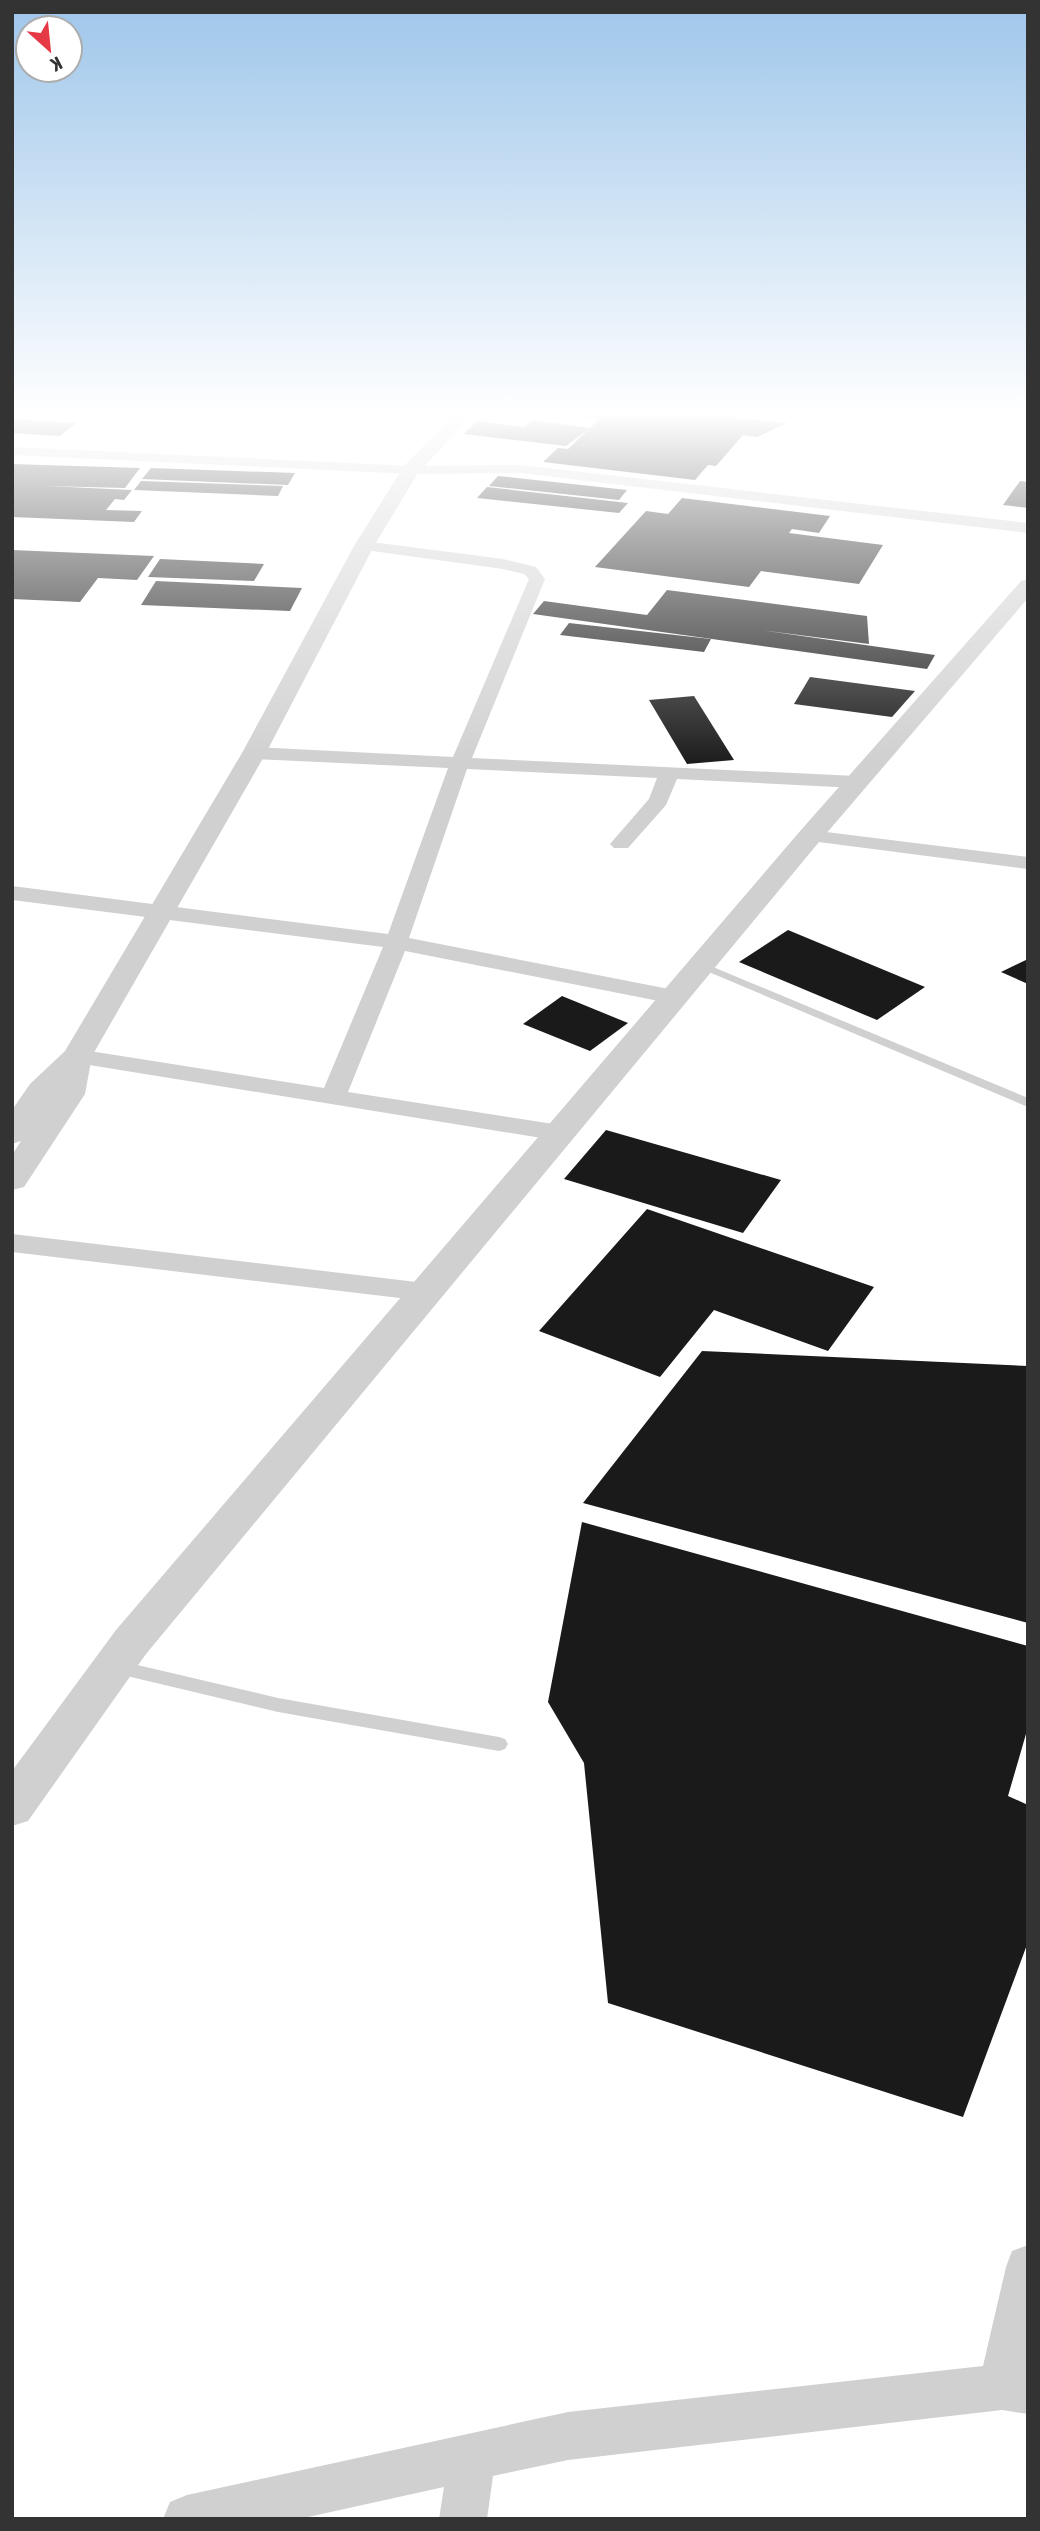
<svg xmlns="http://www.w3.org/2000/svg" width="1040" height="2531" font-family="'Asap Condensed',sans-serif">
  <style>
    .building { fill: #1a1a1a }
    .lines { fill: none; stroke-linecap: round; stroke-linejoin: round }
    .service { fill: #d0d0d0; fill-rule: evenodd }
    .minor { fill: #d0d0d0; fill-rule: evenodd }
    .tertiary { fill: #d0d0d0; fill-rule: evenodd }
  </style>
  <rect width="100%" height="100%" fill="#fff"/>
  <g class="building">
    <path d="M588,413H692L787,423L757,437L743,435L716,466L708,465L695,480L543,462L558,448L568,449L590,428L566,446L464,434L477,421L523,427L533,420L590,428L600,419L583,417Z"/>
    <path d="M12,419L76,423L60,436L12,433Z"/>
    <path d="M12,464L140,468L125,488L47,486L132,490L124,500L115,499L106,510L142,511L134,522L12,517Z"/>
    <path d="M151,468L295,473L288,485L142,479Z"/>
    <path d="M498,476L627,490L619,500L489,486Z"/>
    <path d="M141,481L283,486L278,496L134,490Z"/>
    <path d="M1020,481L1028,482V508L1003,505Z"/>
    <path d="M487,487L628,503L619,513L477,498Z"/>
    <path d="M682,498L830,516L819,533L792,529L789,533L883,545L859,584L761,571L749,587L595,567L646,511L668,514Z"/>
    <path d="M12,550L154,556L137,580L98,578L80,602L12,599Z"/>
    <path d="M160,559L264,564L254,581L148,577Z"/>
    <path d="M156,581L302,588L290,611L141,605Z"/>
    <path d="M667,590L867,616L869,644L753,629L935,655L927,669L533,614L544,601L647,615Z"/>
    <path d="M569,623L711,639L704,652L560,635Z"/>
    <path d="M810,677L915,691L892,717L794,704Z"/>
    <path d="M694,696L734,760L687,764L649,700Z"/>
    <path d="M788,930L925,987L877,1020L739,962Z"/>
    <path d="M1028,959V984L1001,972Z"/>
    <path d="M562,996L628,1023L590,1051L523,1024Z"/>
    <path d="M606,1130L781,1180L743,1233L564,1179Z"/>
    <path d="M647,1209L874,1287L828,1351L714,1310L660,1377L539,1331Z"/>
    <path d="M702,1351L1028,1366V1623L583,1503Z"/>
    <path d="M582,1522L1028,1646V1727L1008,1796L1028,1805V1942L963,2117L608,2003L584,1763L548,1702Z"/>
  </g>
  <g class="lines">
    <g class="service">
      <path d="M701,962L1028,1098V1107L697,967L695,965Z"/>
      <path d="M116,1660L278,1698L499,1737L505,1739L508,1744L505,1749L499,1751L278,1712L110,1672L107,1667L110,1662Z"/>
    </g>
    <g class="minor">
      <path d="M12,447L411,466L520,465L1028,523V533L520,473L411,474L12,455Z"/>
      <path d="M364,541L503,559L536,567L545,579L472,758L856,776L863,778L866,782L863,786L856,788L677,779L666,805L628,848H614L610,844L649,799L657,778L467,769L409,938L674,990L682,992L686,997L682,1002L674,1004L405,951L348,1092L560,1125L569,1128L573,1133L569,1138L560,1141L77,1063L68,1061L65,1056L68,1051L77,1049L324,1088L383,947L12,900V886L388,934L448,768L254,759L244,753L254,747L453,757L529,579L524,574L503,569L358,549L356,546L358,543Z"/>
      <path d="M810,830L1028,857V869L803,840L800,836L803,832Z"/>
      <path d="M12,1234L425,1283L435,1286L439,1292L435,1298L425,1301L12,1252Z"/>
      <path d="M1028,2245V2414L1002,2410L568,2460L493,2476L487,2519H439L444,2487L299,2519H163L170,2502L187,2495L568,2412L983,2366L1006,2267L1012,2251Z"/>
    </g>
    <g class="tertiary">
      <path d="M456,413H474L418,473L374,546L266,753L92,1056L85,1094L24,1187L12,1190V1155L21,1141L12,1144V1110L30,1084L65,1051L242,753L354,546L404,466Z"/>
      <path d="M1028,579V598L819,842L146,1654L28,1821L12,1826V1771L116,1630L801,830L1021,581Z"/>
    </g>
  </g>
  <linearGradient id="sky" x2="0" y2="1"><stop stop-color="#9ec6ea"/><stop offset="0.54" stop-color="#fff"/><stop offset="1" stop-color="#fff" stop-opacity="0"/></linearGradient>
  <rect width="1040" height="767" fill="url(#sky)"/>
  <rect width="1040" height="2531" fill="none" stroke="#333333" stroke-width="28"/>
  <g transform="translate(49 49) rotate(153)"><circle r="33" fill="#ffffff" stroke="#adadad" stroke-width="2"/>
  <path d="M0-5L12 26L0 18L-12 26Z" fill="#e63946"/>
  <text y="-10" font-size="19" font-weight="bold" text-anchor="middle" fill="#333333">K</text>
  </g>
</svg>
